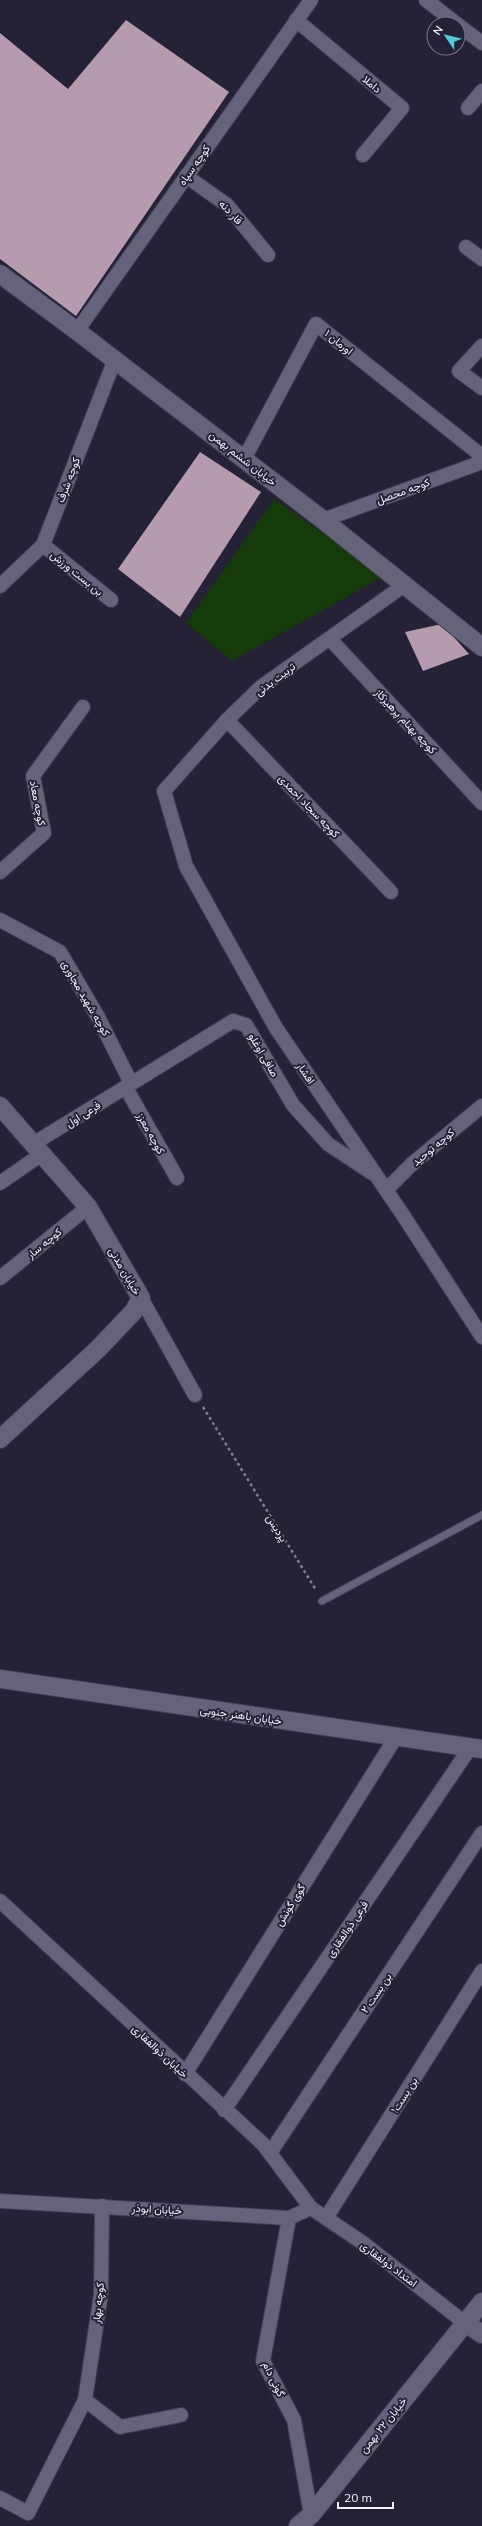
<svg xmlns="http://www.w3.org/2000/svg" width="482" height="2526" font-family="Mulish,Vazirmatn,sans-serif">
  <style>
    .green { fill: #163b0a }
    .building { fill: #b59bad }
    .lines { fill: none; stroke-linecap: round; stroke-linejoin: round }
    .service-casing { stroke: #403d4e; stroke-width: 9 }
    .minor-casing { stroke: #403d4e; stroke-width: 16 }
    .tertiary-casing { stroke: #403d4e; stroke-width: 20 }
    .path { stroke: #807d8f; stroke-width: 2.5; stroke-dasharray: 3 3; stroke-linecap: butt }
    .service { stroke: #65627b; stroke-width: 7 }
    .minor { stroke: #65627b; stroke-width: 14 }
    .tertiary { stroke: #65627b; stroke-width: 18 }
    .labels { text-anchor: middle; dominant-baseline: central; stroke-width: 4; stroke-linejoin: round; paint-order: stroke }
    .street-label { font-size: 11px; fill: #f2f1fd; stroke: #252137 }
  </style>
  <rect width="100%" height="100%" fill="#252137"/>
  <path class="green" d="M274,499L384,576L232,661L186,623Z"/>
  <g class="building">
    <path d="M126,20L229,92L76,316L0,259V33L68,89Z"/>
    <path d="M200,452L261,492L180,617L118,569Z"/>
    <path d="M442,624L469,654L423,671L405,632Z"/>
  </g>
  <g class="lines">
    <defs>
      <path id="service" d="M322,1601L482,1515"/>
      <g id="minor">
        <path d="M426,0L457,24"/>
        <path d="M296,20L402,108L363,155"/>
        <path d="M458,25L482,43"/>
        <path d="M468,108L482,91"/>
        <path d="M186,176L227,205L268,255"/>
        <path d="M466,247L482,259"/>
        <path d="M77,331L311,0"/>
        <path d="M482,346L459,371L482,388"/>
        <path d="M244,459L316,324L482,456"/>
        <path d="M323,520L482,462"/>
        <path d="M43,545L111,600"/>
        <path d="M0,586L43,545L115,359"/>
        <path d="M403,586L261,687L227,720L164,791L186,866L276,1028L403,1215L482,1337"/>
        <path d="M330,639L482,803"/>
        <path d="M227,720L391,892"/>
        <path d="M0,872L44,833L33,776L83,707"/>
        <path d="M0,920L60,952L98,1017L131,1083"/>
        <path d="M126,1088L177,1178"/>
        <path d="M33,1144L233,1021L246,1025L293,1105L328,1144L372,1173"/>
        <path d="M0,1183L42,1154"/>
        <path d="M386,1190L412,1164L482,1106"/>
        <path d="M0,1278L88,1207"/>
        <path d="M141,1298L195,1395"/>
        <path d="M0,1901L263,2144L311,2208L363,2243L465,2323L473,2318"/>
        <path d="M185,2074L396,1737"/>
        <path d="M224,2110L470,1748"/>
        <path d="M270,2153L482,1833"/>
        <path d="M0,2201L289,2218L311,2208"/>
        <path d="M102,2206L101,2294L85,2400L120,2427L181,2415"/>
        <path d="M289,2218L263,2361L294,2420L311,2515"/>
        <path d="M326,2218L482,1971"/>
        <path d="M0,2498L28,2513L85,2400"/>
      </g>
      <g id="tertiary">
        <path d="M0,274L77,331L323,520L482,647"/>
        <path d="M0,1106L88,1207L141,1298L134,1311L98,1349L0,1439"/>
        <path d="M0,1679L482,1749"/>
        <path d="M465,2323L482,2334"/>
        <path d="M298,2526L311,2515L482,2302"/>
      </g>
    </defs>
    <use href="#service" class="service-casing"/>
    <use href="#minor" class="minor-casing"/>
    <use href="#tertiary" class="tertiary-casing"/>
    <path class="path" d="M203,1407L316,1590"/>
    <use href="#service" class="service"/>
    <use href="#minor" class="minor"/>
    <use href="#tertiary" class="tertiary"/>
  </g>
  <g class="labels">
    <g class="street-label">
      <text transform="translate(372 84) rotate(40)">داملا</text>
      <text transform="translate(194 165) rotate(-55)">کوچه سپاه</text>
      <text transform="translate(231 212) rotate(46)">قار دنه</text>
      <text transform="translate(339 342) rotate(39)">اورمان ۱</text>
      <text transform="translate(243 458) rotate(38)">خیابان ششم بهمن</text>
      <text transform="translate(68 480) rotate(-69)">کوچه شرف</text>
      <text transform="translate(403 491) rotate(-20)">کوچه محصل</text>
      <text transform="translate(77 573) rotate(39)">بن بست ورزش</text>
      <text transform="translate(275 679) rotate(-37)">تربیت بدنی</text>
      <text transform="translate(406 721) rotate(47)">کوچه بهنام پرهیزکاز</text>
      <text transform="translate(38 803) rotate(79)">کوچه معاد</text>
      <text transform="translate(309 806) rotate(46)">کوچه سجاد احمدی</text>
      <text transform="translate(86 998) rotate(60)">کوچه شهید مجاوری</text>
      <text transform="translate(264 1055) rotate(60)">صافی اوغلو</text>
      <text transform="translate(306 1073) rotate(56)">افشار</text>
      <text transform="translate(83 1114) rotate(-32)">فرعی اول</text>
      <text transform="translate(151 1133) rotate(61)">کوچه معزز</text>
      <text transform="translate(433 1147) rotate(-40)">کوچه توحید</text>
      <text transform="translate(44 1243) rotate(-39)">کوچه سار</text>
      <text transform="translate(125 1271) rotate(60)">خیابان مدنی</text>
      <text transform="translate(277 1528) rotate(58)">پردیس</text>
      <text transform="translate(241 1715) rotate(8)">خیابان باهنر جنوبی</text>
      <text transform="translate(290 1905) rotate(-58)">گوی گونش</text>
      <text transform="translate(347 1929) rotate(-56)">فرعی ذوالفقاری</text>
      <text transform="translate(376 1993) rotate(-56)">بن بست ۲</text>
      <text transform="translate(160 2051) rotate(43)">خیابان ذوالفقاری</text>
      <text transform="translate(404 2095) rotate(-58)">بن بست۱</text>
      <text transform="translate(157 2209) rotate(3)">خیابان ابوذر</text>
      <text transform="translate(389 2264) rotate(37)">امتداد ذولفقاری</text>
      <text transform="translate(98 2303) rotate(-84)">کوچه بهار</text>
      <text transform="translate(274 2379) rotate(65)">گونی دام</text>
      <text transform="translate(383 2425) rotate(-51)">خیابان ۲۲ بهمن</text>
    </g>
  </g>
  <g transform="translate(446 36) rotate(305)"><circle r="19" fill="#252137" stroke="#777486"/>
  <path d="M0-3L7 15L0 10L-7 15Z" fill="#54cadd"/>
  <text y="-6" font-size="11" font-weight="bold" text-anchor="middle" fill="#f2f1fd">N</text>
  </g>
  <path d="M338 2502v6h55v-6" fill="none" stroke="#f2f1fd" stroke-width="2"/>
  <text x="344" y="2502" font-size="12" fill="#f2f1fd" stroke="#252137" stroke-width="3" paint-order="stroke">20 m</text>
</svg>
